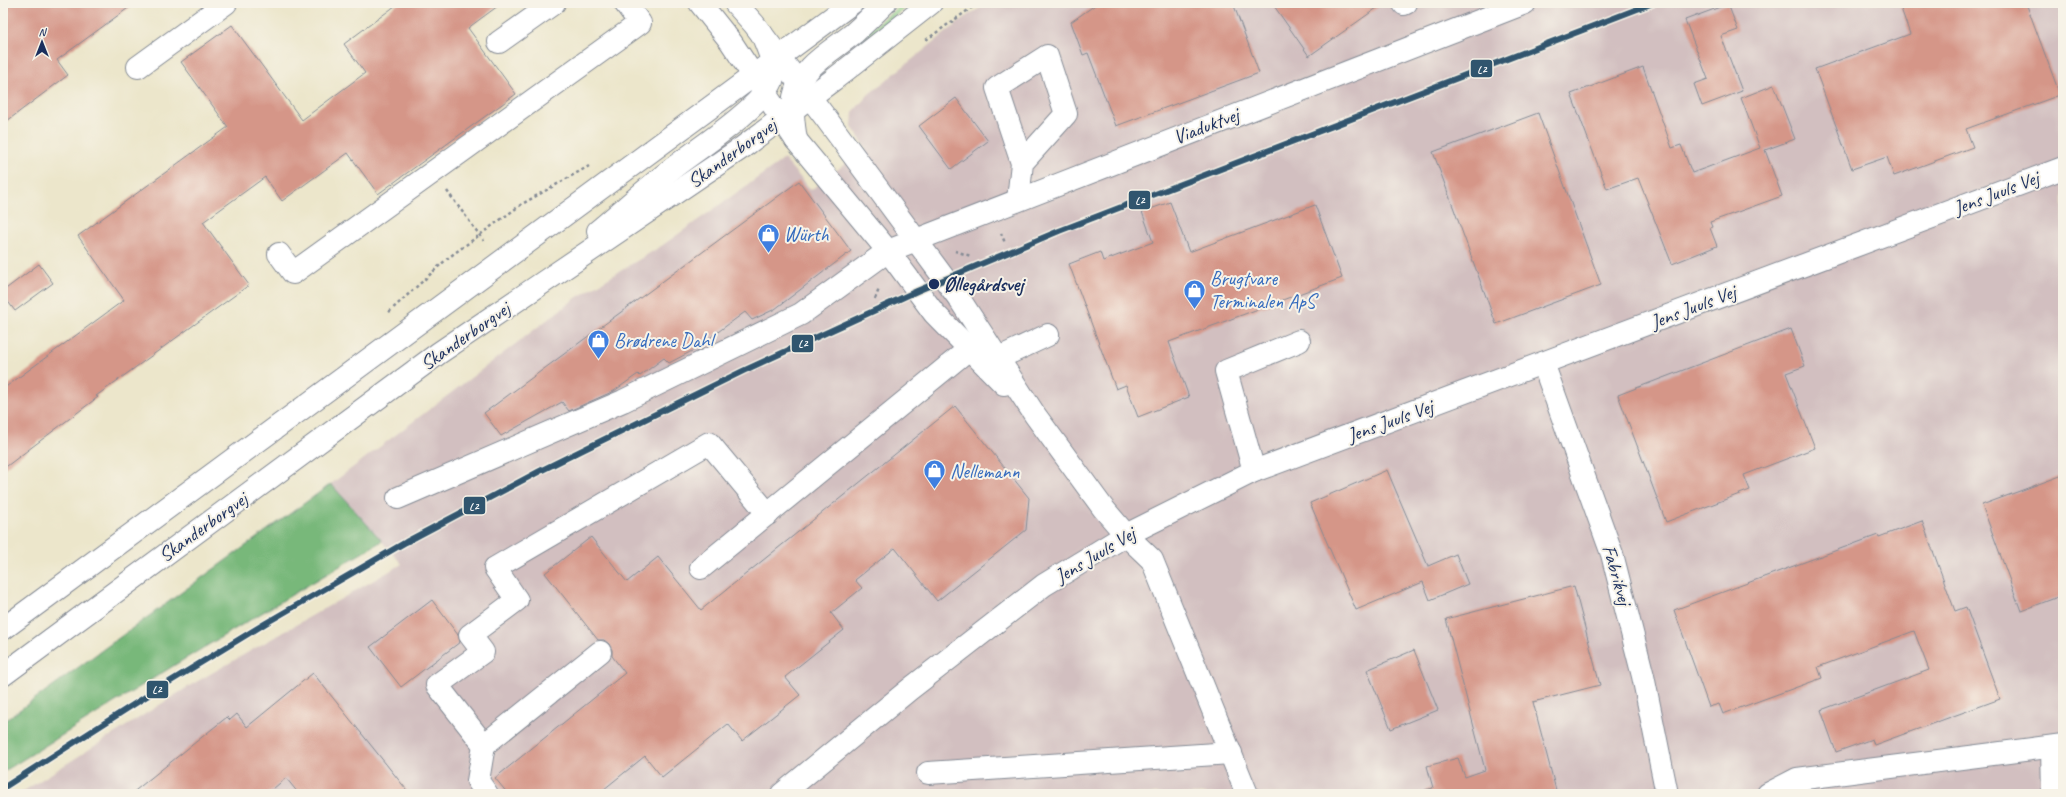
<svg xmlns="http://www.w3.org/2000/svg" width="2066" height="797" font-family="Caveat,sans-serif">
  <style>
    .industrial { fill: #d2bfc0 }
    .green { fill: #96d88f; stroke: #588476 }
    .forest { fill: #78b87a; stroke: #4a746c }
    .building { fill: #d59688 }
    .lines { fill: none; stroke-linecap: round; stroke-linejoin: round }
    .minor-casing { stroke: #848a94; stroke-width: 24 }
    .major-casing { stroke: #848a94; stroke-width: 24 }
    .path { stroke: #848a94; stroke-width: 2.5; stroke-dasharray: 3 3; stroke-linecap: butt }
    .minor { stroke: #fff; stroke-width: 22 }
    .major { stroke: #fff; stroke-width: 22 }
    .rail-1-casing { stroke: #f7f3e8; stroke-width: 9 }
    .rail-1 { stroke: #30556e; stroke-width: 6 }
    .stop-dot { fill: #1b2f5e; stroke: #f7f3e8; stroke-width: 1.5 }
    .labels { text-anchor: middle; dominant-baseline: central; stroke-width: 4; stroke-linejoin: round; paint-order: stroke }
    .street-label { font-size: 20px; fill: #1b2f5e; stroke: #f7f3e8 }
    .shop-label { font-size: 20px; fill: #366cbe; stroke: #f7f3e8; text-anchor: start }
    .stop-label { font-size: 20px; font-weight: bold; fill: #1b2f5e; stroke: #f7f3e8; text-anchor: start }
    .line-badge { stroke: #f7f3e8; stroke-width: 1.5 }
    .badge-label { font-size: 11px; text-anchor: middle; font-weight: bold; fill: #fff }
  </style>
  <rect width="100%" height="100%" fill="#f7f3e8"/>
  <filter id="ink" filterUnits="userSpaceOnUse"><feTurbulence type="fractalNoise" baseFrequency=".025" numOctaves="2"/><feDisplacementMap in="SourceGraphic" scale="8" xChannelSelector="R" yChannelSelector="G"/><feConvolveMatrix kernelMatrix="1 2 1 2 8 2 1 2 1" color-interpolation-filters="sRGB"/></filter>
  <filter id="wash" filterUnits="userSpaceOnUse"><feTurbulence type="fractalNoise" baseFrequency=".012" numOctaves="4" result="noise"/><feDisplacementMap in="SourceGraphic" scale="16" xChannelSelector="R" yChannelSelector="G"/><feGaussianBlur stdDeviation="0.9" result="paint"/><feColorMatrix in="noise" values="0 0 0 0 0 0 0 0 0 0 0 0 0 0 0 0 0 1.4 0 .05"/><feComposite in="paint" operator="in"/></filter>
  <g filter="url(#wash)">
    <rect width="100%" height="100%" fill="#ece6cb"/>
    <path class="industrial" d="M989,3H2063V794H19L191,685L402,564L331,484L576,298L663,245L784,159L811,190L866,148L852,127L853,112L869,94L968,15Z"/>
    <path class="green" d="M904,3H911L861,42L859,38Z"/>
    <path class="forest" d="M331,484L382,541L178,663L3,772V722Z"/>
    <g id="blocks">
      <g class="building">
        <path d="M3,3H135L57,60L68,75L3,124Z"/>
        <path d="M399,3H502L468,28L516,94L378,194L348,153L282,201L265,177L203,222L249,285L96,396L98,397L3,469V389L124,300L78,236L228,127L181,62L232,25L302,120L365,73L344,44Z"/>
        <path d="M1098,3H1233L1259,73L1116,126L1088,53L1083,55L1071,22Z"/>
        <path d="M1272,3H1384L1309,56Z"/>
        <path d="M1899,3H2026L2060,95L1966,129L1973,147L1894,176L1887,157L1852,169L1815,69L1910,34Z"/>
        <path d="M1728,4L1738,30L1721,36L1742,91L1702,106L1694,84L1708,79L1685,20Z"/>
        <path d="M1643,67L1672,148L1681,145L1692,173L1760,148L1741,98L1774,85L1795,139L1765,150L1782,196L1710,222L1712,227L1710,228L1717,246L1672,264L1638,178L1607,189L1571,94Z"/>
        <path d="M956,98L988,141L951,169L919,126Z"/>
        <path d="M1538,113L1601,285L1496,324L1433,152Z"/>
        <path d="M799,181L851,251L775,309L752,320L745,312L692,351L669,363L664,358L640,376L638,374L614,391L569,411L562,402L501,436L484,413Z"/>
        <path d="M1170,202L1189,252L1315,205L1342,278L1169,342L1189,397L1138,417L1126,385L1116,389L1069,264L1100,252L1103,261L1153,242L1142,212Z"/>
        <path d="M39,264L53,283L15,311L3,295V291Z"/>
        <path d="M1791,329L1805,366L1786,373L1815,448L1744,475L1750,490L1666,522L1618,395Z"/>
        <path d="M955,406L1029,498L1026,530L937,601L895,548L855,580L862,588L831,613L844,630L785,677L800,695L742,741L728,724L662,777L645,756L598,794H508L495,778L625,673L612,656V650L609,644L604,640H598L545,573L591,537L627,582L658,557L701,610Z"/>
        <path d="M1387,470L1428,566L1456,554L1468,584L1430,600L1423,582L1356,610L1310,503Z"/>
        <path d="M2063,475V595L2021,611L1982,505Z"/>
        <path d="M1922,521L1955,611L1966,607L2000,699L1874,745L1872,739L1836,752L1821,710L1929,670L1914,631L1818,667L1822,678L1723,714L1719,704L1709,707L1674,610L1878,535L1879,537Z"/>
        <path d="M1574,586L1600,685L1533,702L1557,794H1426L1425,790L1433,788L1427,766L1458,758L1465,777L1485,770L1446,619Z"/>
        <path d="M432,600L458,635L460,642L401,687L370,647Z"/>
        <path d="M1414,650L1438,710L1391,729L1367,670Z"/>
        <path d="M313,673L410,794H299L286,778L267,794H131L227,717L230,720L237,714L247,727Z"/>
      </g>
    </g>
  </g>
  <g filter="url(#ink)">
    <use href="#blocks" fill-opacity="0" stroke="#848a94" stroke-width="1"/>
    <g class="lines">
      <defs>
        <g id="minor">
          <path d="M700,3L731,42L796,140L888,251L934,313L1004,384"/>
          <path d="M735,3L754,24L825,117L958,297L1035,415L1103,508L1126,535L1152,560L1247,794"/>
          <path d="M1404,4L1406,3"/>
          <path d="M499,42L554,3"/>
          <path d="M138,67L226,3"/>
          <path d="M1018,200L1022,163L997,88L1047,56L1066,114L1022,163"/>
          <path d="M279,254L293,273L640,23L625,3"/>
          <path d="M1543,363L1612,554L1643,676L1667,794"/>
          <path d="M986,364L1048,335"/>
          <path d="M1254,471L1226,371L1299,341"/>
          <path d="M398,498L623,401L801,314L888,251L1525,3"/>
          <path d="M701,568L980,340"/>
          <path d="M484,745L437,685L483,652L470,635L517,600L495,568L709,443L768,514"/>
          <path d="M2052,747L2053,794"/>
          <path d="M928,773L1231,753"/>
          <path d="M487,794L478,781L484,745L600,652"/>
          <path d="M782,794L910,689L1044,585L1126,535L1254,471L2063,168"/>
          <path d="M1768,794L1797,779L2063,745"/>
        </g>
        <g id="major">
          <path d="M796,140C794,126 791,111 794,97C800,67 832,51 854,33C865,23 875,13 885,3"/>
          <path d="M598,231C623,210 647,188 673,168C696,150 762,107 772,81C777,66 767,48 762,34"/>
          <path d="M3,629L852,3"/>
          <path d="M3,675L439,353L743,147L833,80L931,3"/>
        </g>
      </defs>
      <use href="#minor" class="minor-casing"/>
      <use href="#major" class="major-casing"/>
      <g class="path">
        <path d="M926,40L978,3"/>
        <path d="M447,191L484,241"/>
        <path d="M1001,233L1005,243"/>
        <path d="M955,251L971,256"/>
        <path d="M875,299L879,289"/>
        <path d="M389,312L448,258L522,204L589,166"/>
      </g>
      <use href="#minor" class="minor"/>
      <use href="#major" class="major"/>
      <defs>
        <path id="rail-1" d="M3,788L161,687L266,623L406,542L540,471L743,371L917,291L1059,231L1653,3"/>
      </defs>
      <use href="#rail-1" class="rail-1-casing"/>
      <use href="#rail-1" class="rail-1"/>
    </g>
  </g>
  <defs>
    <symbol id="shop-pin" viewBox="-11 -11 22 30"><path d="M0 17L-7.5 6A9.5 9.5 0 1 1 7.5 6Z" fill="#3f7fe0" stroke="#f7f3e8"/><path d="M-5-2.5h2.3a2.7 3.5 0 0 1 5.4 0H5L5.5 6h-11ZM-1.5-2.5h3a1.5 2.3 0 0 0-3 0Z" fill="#fff"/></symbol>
  </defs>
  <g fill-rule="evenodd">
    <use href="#shop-pin" x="756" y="222" width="25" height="34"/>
    <use href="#shop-pin" x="1182" y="278" width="25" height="34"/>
    <use href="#shop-pin" x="586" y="328" width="25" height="34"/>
    <use href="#shop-pin" x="922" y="458" width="25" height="34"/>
  </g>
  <circle class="stop-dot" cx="934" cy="284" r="6"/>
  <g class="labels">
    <g class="street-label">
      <text transform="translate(1206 126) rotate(-21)">Viaduktvej</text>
      <text transform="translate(732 153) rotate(-36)">Skanderborgvej</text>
      <text transform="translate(1996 193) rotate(-21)">Jens Juuls Vej</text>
      <text transform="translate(1693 307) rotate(-21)">Jens Juuls Vej</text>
      <text transform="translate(465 336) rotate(-35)">Skanderborgvej</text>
      <text transform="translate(1390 421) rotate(-20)">Jens Juuls Vej</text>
      <text transform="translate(203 527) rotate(-36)">Skanderborgvej</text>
      <text transform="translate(1095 555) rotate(-31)">Jens Juuls Vej</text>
      <text transform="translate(1617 575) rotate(74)">Fabrikvej</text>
    </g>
    <g class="shop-label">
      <text x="784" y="234">Würth</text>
      <text x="1210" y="278">Brugtvare<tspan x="1210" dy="23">Terminalen ApS</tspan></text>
      <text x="614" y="340">Brødrene Dahl</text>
      <text x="950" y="471">Nellemann</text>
    </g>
    <g class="stop-label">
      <text x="944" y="284">Øllegårdsvej</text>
    </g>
  </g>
  <g class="line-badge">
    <rect x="1470" y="59" width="23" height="19" rx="4" fill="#30556e"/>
    <rect x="1128" y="190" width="23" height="20" rx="4" fill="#30556e"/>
    <rect x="791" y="334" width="23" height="19" rx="4" fill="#30556e"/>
    <rect x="463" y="496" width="23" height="19" rx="4" fill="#30556e"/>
    <rect x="146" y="680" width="23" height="19" rx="4" fill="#30556e"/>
  </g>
  <g class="badge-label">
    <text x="1482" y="73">L2</text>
    <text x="1140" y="204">L2</text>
    <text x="803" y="347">L2</text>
    <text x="474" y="510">L2</text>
    <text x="157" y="693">L2</text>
  </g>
  <rect width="2066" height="797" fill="none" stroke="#f7f3e8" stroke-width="16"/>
  <g transform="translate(42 42)" stroke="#f7f3e8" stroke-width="3" paint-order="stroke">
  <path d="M0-3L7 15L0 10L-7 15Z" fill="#1b2f5e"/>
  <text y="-6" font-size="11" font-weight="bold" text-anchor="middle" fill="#1b2f5e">N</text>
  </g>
</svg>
